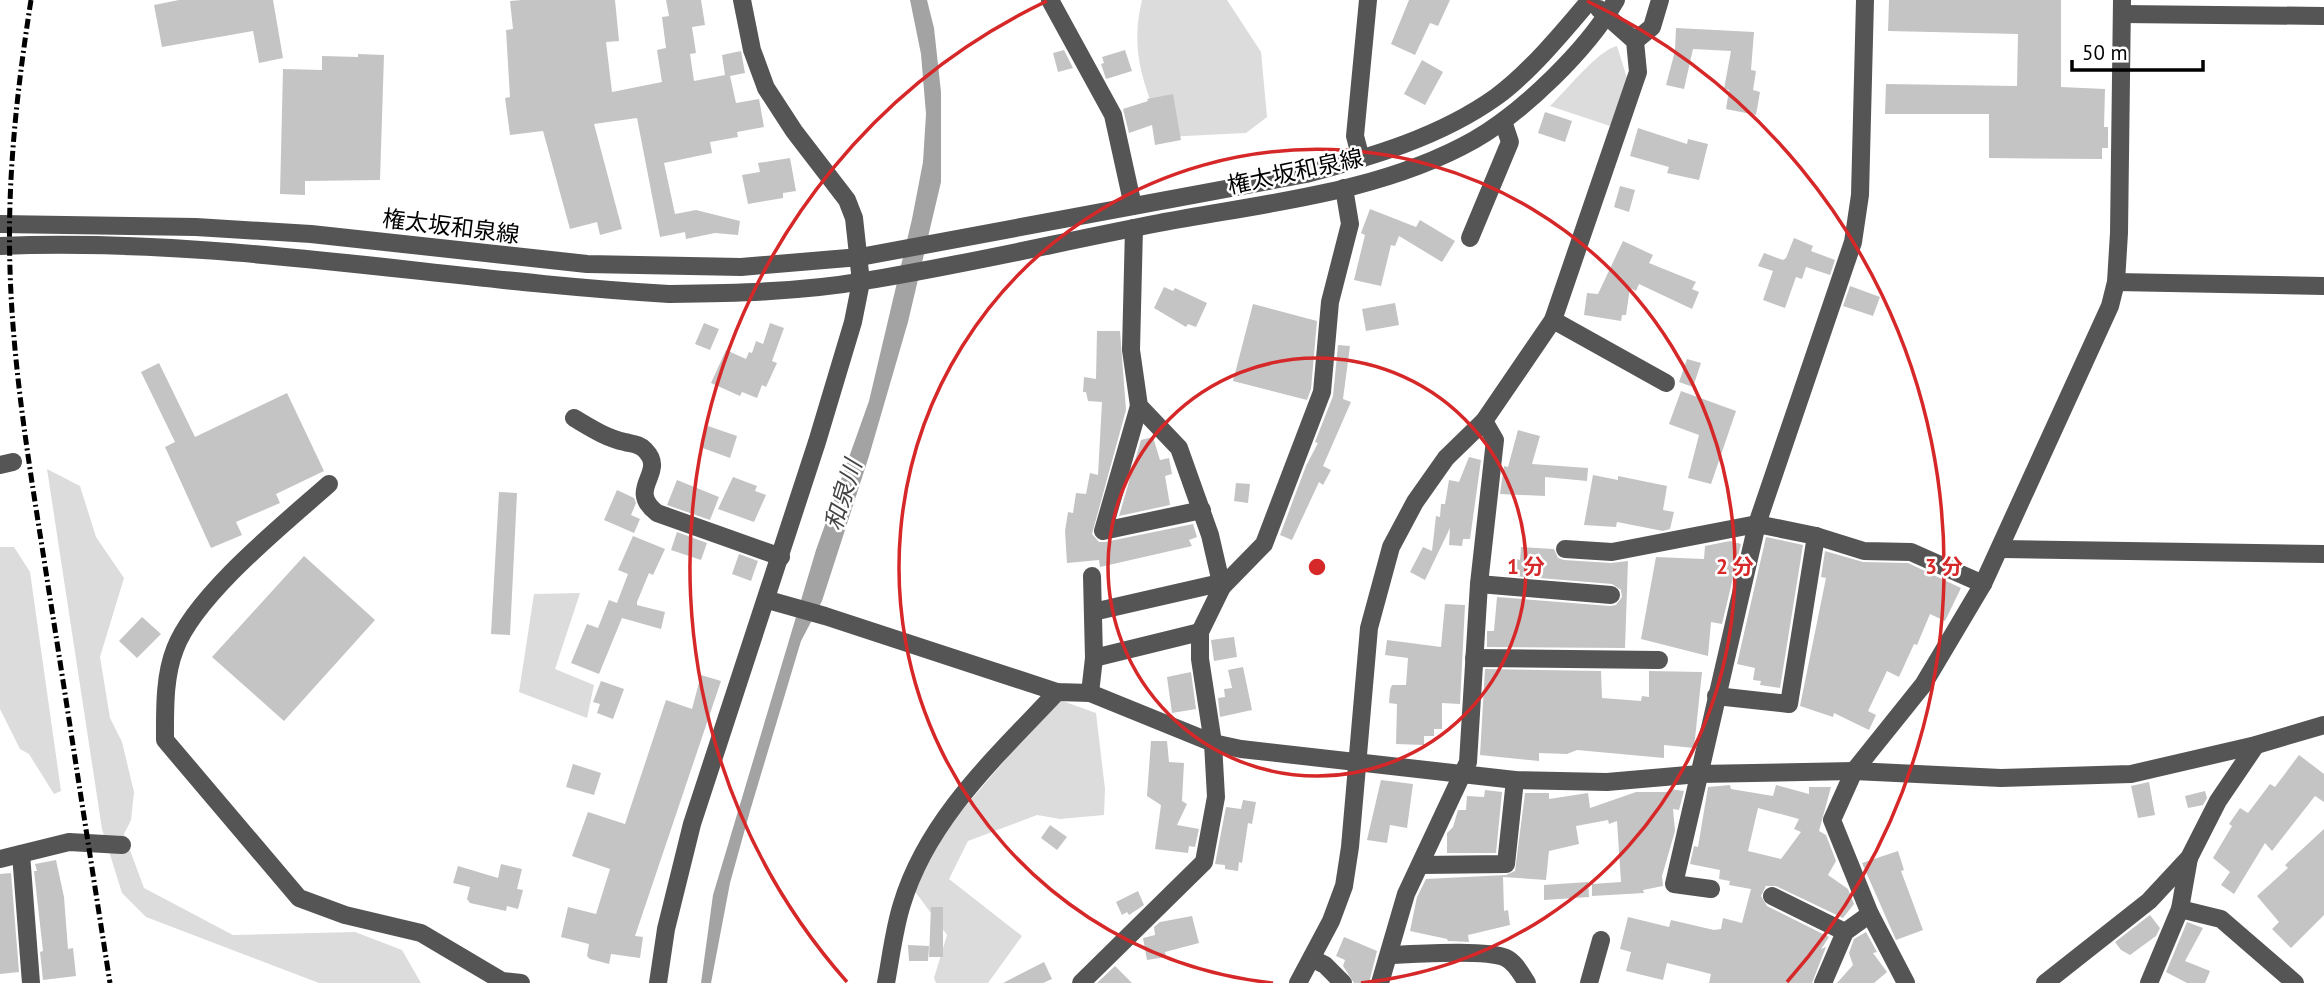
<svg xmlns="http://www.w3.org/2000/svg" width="2324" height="983" font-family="'PT Sans','Noto Sans JP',sans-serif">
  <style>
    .green { fill: #dcdcdc }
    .water { fill: #a3a3a3 }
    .building { fill: #c4c4c4; fill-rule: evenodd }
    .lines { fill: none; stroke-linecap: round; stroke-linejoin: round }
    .minor { stroke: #555; stroke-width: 18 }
    .rail { stroke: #000; stroke-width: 5; stroke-dasharray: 10 3.5 2 3.5; stroke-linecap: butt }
    .ring { fill: none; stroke: #d62828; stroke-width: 3.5 }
    .labels { text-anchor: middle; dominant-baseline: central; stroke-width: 5; stroke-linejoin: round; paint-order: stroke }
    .street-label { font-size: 23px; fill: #000; stroke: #fff }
    .water-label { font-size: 24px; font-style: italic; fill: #444; stroke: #fff }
    .centre { fill: #d62828; stroke: #fff; stroke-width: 3.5 }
    .ring-label { font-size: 21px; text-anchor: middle; font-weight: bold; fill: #d62828; stroke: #fff; stroke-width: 5; stroke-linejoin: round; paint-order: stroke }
  </style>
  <rect width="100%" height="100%" fill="#fff"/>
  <g class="green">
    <path d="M1142,0H1227L1261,52L1267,117L1246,133L1165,137C1145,88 1129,53 1142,0Z"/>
    <path d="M1617,46L1627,78L1610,126L1550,106C1567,90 1598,50 1617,46Z"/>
    <path d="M47,469L80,486L96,537L124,578L100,657L110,718L122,742L134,792L131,820L124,834L144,888L233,935L355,932L402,950L421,983H319L146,917L122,893L102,829Z"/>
    <path d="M0,547H14L30,572L61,791L54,794L29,754L20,749L0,709Z"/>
    <path d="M580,593L555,669L594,685L587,718L519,692L534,594Z"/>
    <path d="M1057,699L1096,713L1105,789L1104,815L1060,819L1037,815L968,841L949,879L1022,936L988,983H936L934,978L947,935L914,890L948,827Z"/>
  </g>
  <path class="water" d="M910,0H927L934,28L941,92V182L908,322L869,456L822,601L801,641L750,811L730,883L711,983H701L713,895L816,550L869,401L912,219L923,162L926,114L921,54Z"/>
  <g class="building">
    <path d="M179,0H273L283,58L259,63L253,31L162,47L154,5Z"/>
    <path d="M522,0H615L619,41L606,42L612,92L662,82L657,50L666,48L662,17L669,16L666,0H701L705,25L692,27L696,53L690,54L694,81L725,75L722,55L741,51L745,73L730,76L736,103L759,99L764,127L737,132L738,137L710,142L712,153L664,163L675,214L696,210L740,221L738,235L715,233L686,239L685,232L660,237L637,118L594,124L622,229L600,235L597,222L570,229L543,131L510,135L505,98L510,97L506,30L513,29L510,1Z"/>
    <path d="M1409,0H1450L1438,26L1430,23L1415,55L1391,44Z"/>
    <path d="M1889,0H2061V87L2105,89L2104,127H2108V148H2102V159L1989,158V114H1885L1886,84L2017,86L2018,34L1888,31Z"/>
    <path d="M1676,28L1754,32L1751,70L1756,71L1753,90L1760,92L1756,115L1726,109L1729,90L1724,89L1731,51L1693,49L1684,89L1666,85L1675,51Z"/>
    <path d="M1064,50L1073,68L1058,72L1053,53Z"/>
    <path d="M1125,50L1132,71L1106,79L1101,64L1104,63L1102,57Z"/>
    <path d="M358,54L384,55L380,180L305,181V195L280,194L283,69L322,70V56L358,57Z"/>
    <path d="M1422,60L1443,72L1425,105L1404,94Z"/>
    <path d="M1173,94L1181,140L1155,145L1152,125L1129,133L1123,109L1148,101L1147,99Z"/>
    <path d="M1545,112L1572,121L1565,142L1538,133Z"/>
    <path d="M1638,128L1687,144L1688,139L1708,144L1699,180L1667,173L1669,167L1630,156Z"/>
    <path d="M790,158L796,191L783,193V198L748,204L742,175L760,172L758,163Z"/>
    <path d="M1620,186L1635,190L1629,212L1614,207Z"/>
    <path d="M1370,209L1416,227L1420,220L1455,241L1442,262L1399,236L1395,246L1391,245L1381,286L1354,280L1365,235L1361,233Z"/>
    <path d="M1794,238L1813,246L1811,251L1835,260L1830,275L1806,267L1802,279L1796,277L1785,308L1763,300L1773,271L1758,266L1764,253L1783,260L1786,258Z"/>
    <path d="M1623,241L1653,255L1649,263L1696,282L1692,289L1699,292L1692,309L1639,284L1636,291L1630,288L1626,315H1622L1621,321L1584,315L1587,293L1598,294Z"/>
    <path d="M1850,286L1880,297L1873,316L1843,306Z"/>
    <path d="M1164,287L1173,291L1175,288L1207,303L1196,327L1188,324L1186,327L1154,308Z"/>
    <path d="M1395,303L1399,325L1366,331L1362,309Z"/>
    <path d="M1253,304L1317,321L1311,389L1307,400L1233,381Z"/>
    <path d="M704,323L719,329L710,350L695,344Z"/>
    <path d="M770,323L784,328L772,361L777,363L766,387L762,385L757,398L742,392L740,396L711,383L726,350L746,359L749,352L752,353L756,341L763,344Z"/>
    <path d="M1097,331H1120L1126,410L1092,534L1099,542H1105L1193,524L1197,537L1189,540L1192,546L1100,567L1099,560L1067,563L1065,531L1068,512L1073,513L1076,493L1086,494L1090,473L1098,475L1102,402L1088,401L1086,392H1083L1084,377L1096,379Z"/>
    <path d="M1338,345L1350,346L1343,399L1351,402L1323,466L1331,470L1323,485L1319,482L1292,540L1280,535L1306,466L1318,443L1315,442L1333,396Z"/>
    <path d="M1687,359L1701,363L1693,387L1679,382Z"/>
    <path d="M159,363L195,437L287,393L324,471L276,494L280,503L236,522L242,535L211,548L165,447L175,442L141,372Z"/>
    <path d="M1681,391L1736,411L1711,484L1688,478L1699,435L1669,424Z"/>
    <path d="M708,426L737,436L730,458L700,447Z"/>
    <path d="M1518,430L1540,436L1532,464L1588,468L1587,481L1545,477V496L1500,494L1504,466L1508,467Z"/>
    <path d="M1153,437L1160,460L1169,458L1172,474L1165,476L1170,505L1119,516L1141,440Z"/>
    <path d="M1469,457L1481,460L1470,539H1463L1462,546L1449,545L1450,528L1425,580L1410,572L1423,547L1432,551L1436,516L1440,517L1441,504H1445L1449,480L1459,482Z"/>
    <path d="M1593,475L1618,480V476L1667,486L1663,510L1674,512L1670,529L1663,531L1617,522L1616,527L1584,525Z"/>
    <path d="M733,477L757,486L755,491L766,495L754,522L718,509Z"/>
    <path d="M677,480L719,497L710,520L667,505Z"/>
    <path d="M1236,483L1250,484L1248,503L1234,501Z"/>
    <path d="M617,490L634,498L636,503L631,515L640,519L634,533L604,520Z"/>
    <path d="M499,492L517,493L510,635L491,634Z"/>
    <path d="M677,532L707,543L701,560L671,550Z"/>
    <path d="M633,536L665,549L653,575L649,573L637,602V605L665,612L661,629L622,618L599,674L571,663L587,624L598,628L609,600L617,603L628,574L618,570Z"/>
    <path d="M1766,537L1803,545L1780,688L1760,685L1761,681L1753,680L1755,668L1737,664Z"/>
    <path d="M1730,541L1741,544L1722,624L1711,622L1708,656L1641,639L1656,557L1704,559L1705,546Z"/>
    <path d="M1521,547L1554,549L1558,558L1564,560L1611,563L1628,561L1625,648L1487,647V631H1494L1497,597L1610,606L1616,605L1622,597L1621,590L1612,584L1514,576L1516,559L1520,560Z"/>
    <path d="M1825,551L1863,562L1908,563L1961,588L1945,621L1930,614L1917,645L1914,644L1899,677L1887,671L1868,711L1876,715L1869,730L1834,713L1833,717L1800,706L1826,578L1821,577Z"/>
    <path d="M739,554L758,561L751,581L732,574Z"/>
    <path d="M304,556L375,620L284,721L212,657Z"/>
    <path d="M1445,604L1465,605L1460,704L1442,703V729H1434V736H1424V745L1396,744L1397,704L1389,703L1390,690L1392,685H1406L1408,658L1385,655L1387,640L1441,647Z"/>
    <path d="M142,617L161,634L137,658L119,641Z"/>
    <path d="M1234,637L1237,657L1214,661L1211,640Z"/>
    <path d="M1243,667L1252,710L1220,717L1218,698L1225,697L1224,689L1232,688L1228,670Z"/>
    <path d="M1485,669L1601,671L1602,698L1641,701L1642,696L1649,697V671L1702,672L1694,748L1664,745V758L1577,750L1567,754L1539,753V761L1480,755Z"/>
    <path d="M1191,672L1196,709L1172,713L1167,677Z"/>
    <path d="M701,675L721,681L635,936L643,937L640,958L611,954L609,964L590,959L587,956L589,944L561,937L568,907L596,914L610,869L572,856L588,812L625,824L666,700L692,709Z"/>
    <path d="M601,681L624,689L613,719L597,713L600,704L593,702Z"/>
    <path d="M1151,741H1167L1169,762L1184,763L1182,801L1187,804L1177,825L1199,829L1195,847L1189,846L1188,853L1155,849L1161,805L1147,796Z"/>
    <path d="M2299,755L2324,774V802L2315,796L2272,851L2265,843L2234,894L2221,885L2230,872L2213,858L2232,826L2229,824L2240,808L2248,813L2270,784L2275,787Z"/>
    <path d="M573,764L601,773L594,795L566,787Z"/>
    <path d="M1381,780L1413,784L1407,828L1390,825L1387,843L1367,840Z"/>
    <path d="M2149,782L2155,815L2138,818L2131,786Z"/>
    <path d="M1730,785L1731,789L1773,796L1776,785L1809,794V787H1831L1819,831L1826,835L1836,861L1828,875L1848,889L1854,904L1843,918L1776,886H1766L1761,896L1767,906L1829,937L1821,949L1826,947L1812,983H1709L1711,974L1667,963L1663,980L1626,971L1631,952L1620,949L1628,917L1669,927L1671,920L1714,930L1721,929L1723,918L1742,923L1751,889L1729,885L1730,881L1719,879L1720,870L1690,864L1694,846L1698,847L1708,787ZM1758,808L1799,819L1794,829L1801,832L1781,859L1748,851Z"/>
    <path d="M1670,789L1684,791L1679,810L1673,809L1675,831L1662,876L1663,886L1643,890L1644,893L1592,896V884L1621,882L1617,821L1609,824L1608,820L1576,826L1579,844L1549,851L1546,880L1503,877L1504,911L1508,910L1510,925L1468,935L1469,942L1448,941L1447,939L1410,931L1417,897L1426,879L1506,875L1515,871L1525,793H1549V799L1588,793L1590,808L1636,792H1669Z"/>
    <path d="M1485,790L1502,792L1496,853H1447V833L1453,827L1458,810H1466L1467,796L1484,797Z"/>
    <path d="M2205,791L2207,798L2203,805L2188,808L2185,796Z"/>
    <path d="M1243,800L1256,802L1252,824L1248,823L1242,863L1239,862L1238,871L1225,869V865L1215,864L1226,807L1241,809Z"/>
    <path d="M1050,825L1067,837L1057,850L1041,838Z"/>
    <path d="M2324,829V915L2291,948L2272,929L2279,922L2257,896L2288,868L2285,865Z"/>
    <path d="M1898,851L1904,870L1901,871L1923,930L1896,940L1862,863Z"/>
    <path d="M56,860L64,897L68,949L73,948L76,976L43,980L40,952L43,951L34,871H37L35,864Z"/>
    <path d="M501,864L522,869L517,889L523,890L518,909L507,906L506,911L470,903L467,899L470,887L453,883L458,866L498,878Z"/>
    <path d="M11,873L19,972L0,974V874Z"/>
    <path d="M1588,882L1589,897L1544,900V885Z"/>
    <path d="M1138,891L1144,905L1129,915L1127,912L1122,915L1116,902Z"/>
    <path d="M931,907H943V957H929Z"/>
    <path d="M2150,915L2160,928L2156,936L2130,955L2121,950L2115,942Z"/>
    <path d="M1192,916L1199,943L1165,952L1166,957L1147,960L1143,938L1155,935L1154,927L1160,922Z"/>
    <path d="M2187,922L2203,928L2185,961L2210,971L2205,983H2187L2166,972Z"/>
    <path d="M1866,932L1877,952L1873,953L1887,972L1874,983H1837L1853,965L1849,953L1854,939Z"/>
    <path d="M1344,937L1377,951L1369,983H1354L1343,966L1345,960L1336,956Z"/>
    <path d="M908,945L929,946L928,961H909Z"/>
    <path d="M1044,962L1052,979L1043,983H1003Z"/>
    <path d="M1115,966L1132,983H1097Z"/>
  </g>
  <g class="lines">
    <g class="minor">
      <path d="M1050,0L1113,115L1133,206"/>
      <path d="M2122,14L2324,16"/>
      <path d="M1635,41L1652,27L1660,0"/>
      <path d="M1361,159L1355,136L1368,0"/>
      <path d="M0,224L196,227L311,234L587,264L741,267L860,257L1306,174C1371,157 1440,137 1496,97C1528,74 1564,31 1590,0"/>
      <path d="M1470,238L1510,142L1503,121"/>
      <path d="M0,246C225,237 445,281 669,294C734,293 800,292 864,281C963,265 1061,242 1159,223C1264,203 1380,193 1474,140C1524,111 1587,50 1616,0"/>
      <path d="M2116,282L2324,286"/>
      <path d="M1553,320L1666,383"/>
      <path d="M1139,406L1103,531L1202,510"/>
      <path d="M574,418C591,428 606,438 625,442C632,444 640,444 645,450C668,473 625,488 657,513L781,557"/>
      <path d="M0,465L13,462"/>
      <path d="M329,484C285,523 195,595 175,649C164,677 165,710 165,740L299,898L345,915L421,933L502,981L521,983"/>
      <path d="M1565,549L1612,552L1757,524L1816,536L1864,551L1911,552L1983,584"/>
      <path d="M2002,549L2324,554"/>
      <path d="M1479,584L1611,595"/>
      <path d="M1222,587L1264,544L1322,392L1330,302L1350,224L1344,188"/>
      <path d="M768,600L825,616L1057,692L1090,693L1213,743L1241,749L1515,780L1607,782L1699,774L1854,771L2001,778L2131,774L2256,745L2324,725"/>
      <path d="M1093,612L1220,583"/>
      <path d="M1094,658L1200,632"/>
      <path d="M1474,658L1659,660"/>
      <path d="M1090,693L1094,658L1092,576"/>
      <path d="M1716,696L1789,704L1816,536"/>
      <path d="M21,854L31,983"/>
      <path d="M0,859L69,842L122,845"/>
      <path d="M1421,865L1506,864L1515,780"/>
      <path d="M1711,889L1674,884L1757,524L1853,242L1860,195L1865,0"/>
      <path d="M1772,896L1845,932"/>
      <path d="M2180,909L2221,919L2295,983"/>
      <path d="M1391,955C1415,954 1487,949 1506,958C1516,963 1521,974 1527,983"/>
      <path d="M1313,959L1325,965L1343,983"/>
      <path d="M658,983L666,929L692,824L817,442L853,322L861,282L854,218L847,200L794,131L766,88L752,50L742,0"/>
      <path d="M886,983C891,957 894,929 902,904C928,818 997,756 1057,692"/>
      <path d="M1081,983L1204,862L1216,797L1213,743L1200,659V632L1222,587L1210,535L1179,448L1139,406L1131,350L1134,228"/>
      <path d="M1298,983L1331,921L1344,886L1350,847L1369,628L1391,547L1415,502L1446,458L1484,421L1553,320L1638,72L1635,41L1599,9"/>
      <path d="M1380,983L1406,894L1468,762L1479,584L1495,440L1484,421"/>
      <path d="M1589,983L1601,940"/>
      <path d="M1823,983L1845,932L1870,914"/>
      <path d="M1906,983L1870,914L1832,820L1854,771L1923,685L1983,584L2110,306L2116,282L2119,233L2122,0"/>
      <path d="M2045,983L2149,901L2189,858L2218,801L2256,745"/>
      <path d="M2149,983L2180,909L2189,858"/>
    </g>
    <path class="rail" d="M31,0C17,89 7,179 10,269C13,375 32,481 48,585C69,718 89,850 110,983"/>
  </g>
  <g class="ring">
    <circle cx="1317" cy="567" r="209"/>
    <path d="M1273 983A418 418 0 1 1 1361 983"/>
    <path d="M847 982A627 627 0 0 1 1047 1M1587 1A627 627 0 0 1 1787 982"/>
  </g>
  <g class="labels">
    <g class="street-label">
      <text transform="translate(1295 171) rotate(-12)">権太坂和泉線</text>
      <text transform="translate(451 226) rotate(7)">権太坂和泉線</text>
    </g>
    <g class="water-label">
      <text transform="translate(843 495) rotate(-73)">和泉川</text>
    </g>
  </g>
  <circle cx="1317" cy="567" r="10" class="centre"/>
  <g class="ring-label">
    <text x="1526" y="574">1 分</text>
    <text x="1735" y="574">2 分</text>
    <text x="1944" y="574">3 分</text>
  </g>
  <path d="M2072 60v10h131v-10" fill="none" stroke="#000000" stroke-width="3.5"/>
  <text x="2082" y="60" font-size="21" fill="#000000" stroke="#ffffff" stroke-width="5" paint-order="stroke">50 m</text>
</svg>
